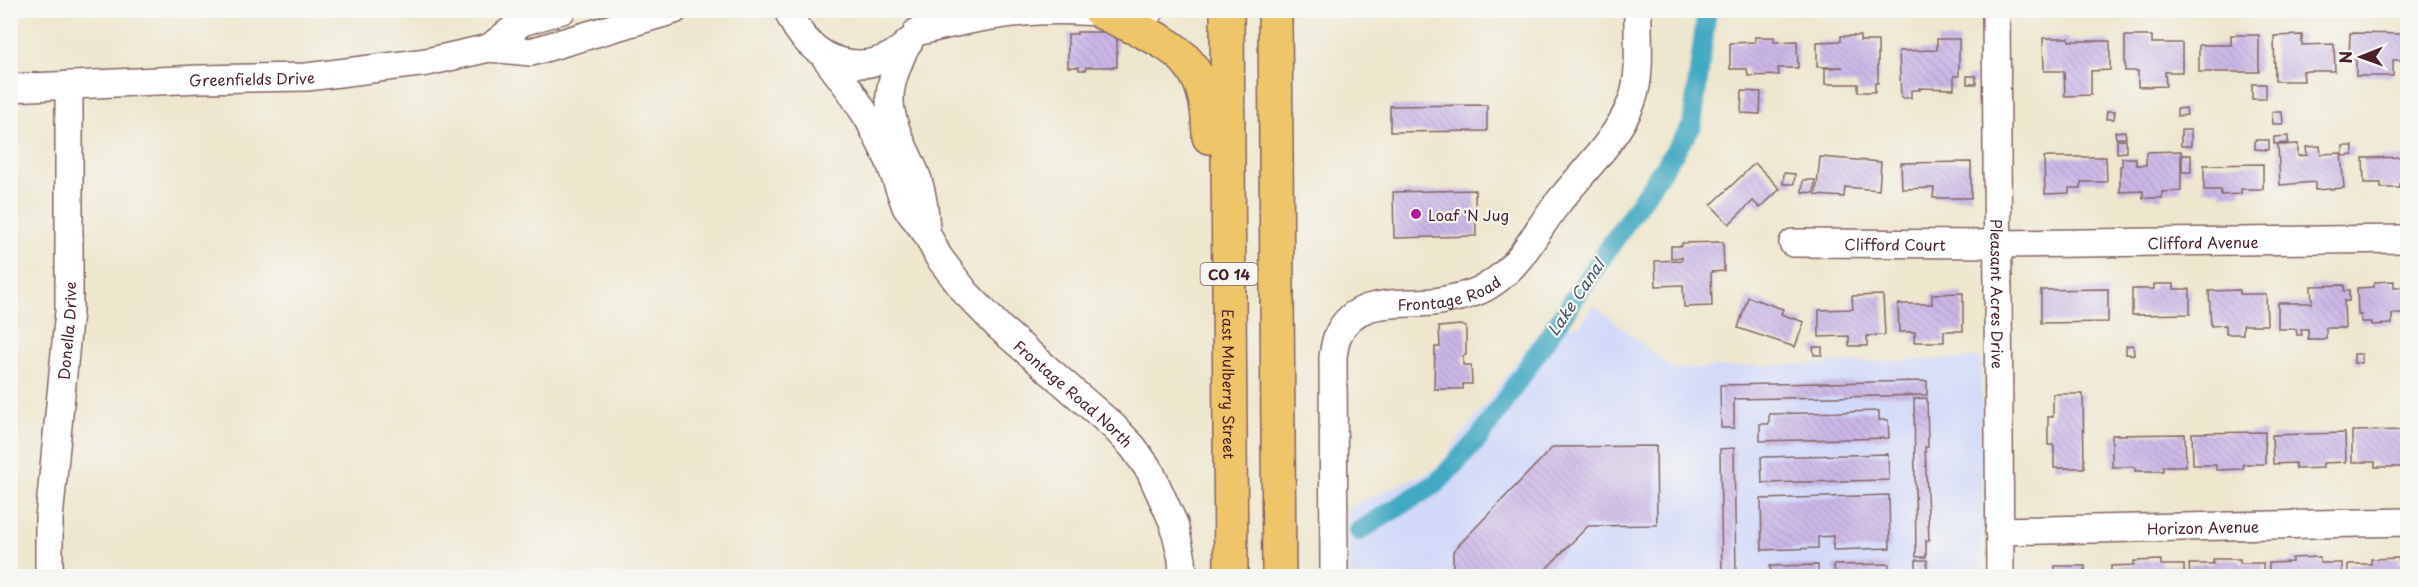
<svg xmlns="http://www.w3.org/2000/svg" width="2418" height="587" font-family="'Playpen Sans',sans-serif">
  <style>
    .built { fill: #d2d9f9 }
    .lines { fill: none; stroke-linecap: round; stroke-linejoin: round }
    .canal { stroke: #42a9c2; stroke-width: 20 }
    .building { fill: url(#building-back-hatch) }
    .minor-casing { stroke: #836564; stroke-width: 30 }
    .highway-casing { stroke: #836564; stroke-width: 36 }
    .minor { stroke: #fff; stroke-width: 27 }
    .highway { stroke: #eec569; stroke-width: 33 }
    .poi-dot { fill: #b5179e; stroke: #f6f6f2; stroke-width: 2 }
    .labels { text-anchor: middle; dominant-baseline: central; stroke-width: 4.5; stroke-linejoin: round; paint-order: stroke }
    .shield { fill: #f6f6f2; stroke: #7e6067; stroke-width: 1.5 }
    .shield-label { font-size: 14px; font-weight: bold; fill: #4a1f2b }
    .street-label { font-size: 15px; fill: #4a1f2b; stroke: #f6f6f2 }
    .poi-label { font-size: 15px; fill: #4a1f2b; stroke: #f6f6f2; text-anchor: start }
    .water-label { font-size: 16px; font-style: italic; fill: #475667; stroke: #f6f6f2 }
  </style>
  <defs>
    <pattern id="building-back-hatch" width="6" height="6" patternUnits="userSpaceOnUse" patternTransform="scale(1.5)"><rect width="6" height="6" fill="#cbb7e7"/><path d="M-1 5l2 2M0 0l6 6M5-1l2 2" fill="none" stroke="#b09dc6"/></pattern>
  </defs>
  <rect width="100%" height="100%" fill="#f6f6f2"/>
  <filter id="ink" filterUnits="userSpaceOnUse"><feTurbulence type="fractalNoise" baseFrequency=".0167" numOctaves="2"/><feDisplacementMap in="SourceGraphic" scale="12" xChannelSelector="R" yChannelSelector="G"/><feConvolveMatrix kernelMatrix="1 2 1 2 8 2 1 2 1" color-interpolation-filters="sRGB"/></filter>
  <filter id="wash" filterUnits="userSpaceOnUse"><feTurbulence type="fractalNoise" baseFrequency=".008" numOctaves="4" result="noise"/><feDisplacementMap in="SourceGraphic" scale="24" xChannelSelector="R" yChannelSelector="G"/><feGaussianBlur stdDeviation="1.35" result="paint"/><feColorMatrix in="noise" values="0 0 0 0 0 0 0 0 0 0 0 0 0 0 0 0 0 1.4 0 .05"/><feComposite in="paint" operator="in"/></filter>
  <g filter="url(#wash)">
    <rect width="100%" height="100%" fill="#eee6cd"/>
    <path class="built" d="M1594,305L1673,369L1981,358L1983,576H1349L1347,508L1437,468L1542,327L1579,326Z"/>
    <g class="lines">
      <path class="canal" d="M1359,531L1437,483L1479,438L1692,126L1707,10"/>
    </g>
    <g id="blocks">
      <g class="building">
        <path d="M1077,32H1109L1117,34V67H1086V70H1079V67H1068V34H1077Z"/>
        <path d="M2350,33L2408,34V60H2393V76H2356V59H2349Z"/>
        <path d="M2231,35H2259V72H2199V45H2231Z"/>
        <path d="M2302,35V45L2334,44L2335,71H2303L2304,81H2275L2274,36Z"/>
        <path d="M1841,36H1860V41H1878V83H1875V92H1858V84H1825V68L1843,67H1817V42L1841,41Z"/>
        <path d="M2125,36H2152V43H2182V72H2165L2166,86L2138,87V71H2125Z"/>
        <path d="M1755,37H1774V42L1797,41L1798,68H1778L1779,75L1748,76L1747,69H1730V43L1755,42Z"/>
        <path d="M2043,38H2069V41H2110V70L2091,71V95L2065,96L2064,71H2044Z"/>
        <path d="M1937,39H1959V76H1954V89L1919,88L1920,90H1911V98H1901L1899,51L1937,50Z"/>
        <rect x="1967" y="76" width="9" height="8"/>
        <rect x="2252" y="84" width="14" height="15"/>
        <path d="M1742,91L1761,92L1760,114L1741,113Z"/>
        <path d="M1487,105V131L1390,132V106Z"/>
        <path d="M2186,108L2187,115L2177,116V109Z"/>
        <path d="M2107,111H2115L2114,119H2106Z"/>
        <path d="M2272,112H2282L2283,124H2273Z"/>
        <rect x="2181" y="130" width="10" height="16"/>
        <path d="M2125,131L2126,138H2116L2115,132Z"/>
        <path d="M2288,136V143L2274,144V137Z"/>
        <path d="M2117,140H2126V152L2117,153Z"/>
        <path d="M2255,140H2269V150L2255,149Z"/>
        <path d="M2298,144V156L2307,155L2306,147L2320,146L2321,154L2341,153L2344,188L2315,190V182L2280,185L2278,145Z"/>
        <path d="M2343,146H2353V155L2343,156Z"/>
        <path d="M2181,151V191L2162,192V198H2143V191L2120,192V166H2122V158H2136V165H2146V152Z"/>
        <rect x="2182" y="155" width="9" height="17"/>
        <path d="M1820,157L1881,162L1879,190L1845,187L1844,197L1816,195Z"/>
        <path d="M2044,157H2106L2107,182H2081V188H2069V193L2045,194Z"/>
        <path d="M2408,157V183H2400V188H2381V183H2364L2363,158Z"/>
        <path d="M1971,162V198H1933L1934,188L1902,189L1901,163Z"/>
        <path d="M1755,163L1780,189L1760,208L1753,201L1729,224L1711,205Z"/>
        <path d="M2263,164V189H2241V194L2221,195V190H2204V165Z"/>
        <path d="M1784,173L1795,174L1794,184H1783Z"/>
        <path d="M1803,180H1815L1814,193L1802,192Z"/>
        <path d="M1475,190L1476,236L1394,238L1393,192Z"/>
        <path d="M1723,242L1724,271L1711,272L1712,306L1684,307L1683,285L1656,286L1655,261L1682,260V257L1671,258V246H1682V243Z"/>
        <path d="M2394,281V287H2408V314H2392V324L2372,325V322H2361V315H2358L2357,288L2374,287V282Z"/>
        <path d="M2154,284H2174V289H2190V314L2132,315V289H2154Z"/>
        <path d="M2344,285V291L2349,290V301H2344L2345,328H2326V339H2308V329H2301L2302,335H2297L2296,329H2278V303H2312L2311,286Z"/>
        <path d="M2108,289V322L2041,323V290Z"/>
        <path d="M2240,290V294H2266L2267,325H2243V334H2226V325L2211,326L2209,291Z"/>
        <path d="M1963,293V331H1944V342H1914L1915,332H1899L1898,304H1932V294Z"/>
        <path d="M1883,295L1885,335L1867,336V346H1849V336L1819,337V310L1853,309L1852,296Z"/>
        <path d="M1748,297L1783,309L1781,314L1804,322L1795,347L1738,328Z"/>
        <path d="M1460,325L1466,327V355L1463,356V365H1471L1472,384H1463V389H1434L1435,347H1440L1439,327Z"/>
        <path d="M2133,345L2134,355L2126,354V346Z"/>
        <path d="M1813,347H1822V355H1814Z"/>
        <rect x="2354" y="354" width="8" height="9"/>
        <path d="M1927,381V395L1734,399V428H1721L1720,385Z"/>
        <path d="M2053,394H2083L2084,468H2054V445H2048V417H2053Z"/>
        <path d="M1927,398L1928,447H1925L1929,540H1926V557H1916L1914,399Z"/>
        <path d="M1879,411V420H1888L1889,438L1760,441V424H1769V414Z"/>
        <path d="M2408,430V461H2403V467H2375V462H2352V431Z"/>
        <path d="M2265,432V464H2243V469L2216,470V465H2193L2192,433Z"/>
        <path d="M2345,433L2346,462L2323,463V468L2296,469L2295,463L2273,464L2272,435Z"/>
        <path d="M2185,434L2186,466H2163V471H2135V467H2112V435Z"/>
        <path d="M1656,446L1657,525L1588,526L1539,576H1453V551L1553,447Z"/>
        <path d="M1734,448L1736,576H1722L1720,449Z"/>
        <path d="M1888,454L1889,480L1762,483L1761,457Z"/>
        <path d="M1889,495L1890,548L1833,550V536L1818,537V548L1762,550L1761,499Z"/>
        <path d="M2320,557V563H2342V576H2269V563L2292,562V558Z"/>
        <path d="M2399,558V563H2408V576H2348V564H2371V559Z"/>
        <path d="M2213,559H2240V563H2263V576H2190L2189,564H2213Z"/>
        <rect x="1916" y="560" width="11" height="16"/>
        <path d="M2161,560V565H2184V576H2111V566L2134,565V561Z"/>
        <path d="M1889,564L1890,576H1835L1834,565Z"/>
        <path d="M1818,565V576H1761V575L1771,574L1770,566Z"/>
        <rect x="2055" y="566" width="30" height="10"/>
      </g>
    </g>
  </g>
  <g filter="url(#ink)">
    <use href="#blocks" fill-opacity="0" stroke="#836564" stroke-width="1.5"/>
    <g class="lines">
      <defs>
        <g id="minor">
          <path d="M788,10C806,62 868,84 909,42"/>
          <path id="s1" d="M1996,10L2000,576"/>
          <path d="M917,32C957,22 997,13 1039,11C1074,9 1109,14 1144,13L1151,10"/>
          <path d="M906,45C899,62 889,82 890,102C891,129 909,154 918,180C923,196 925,212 926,229"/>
          <path d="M489,48L522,22L562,10"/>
          <path id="s2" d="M825,57L850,90L869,120L889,160L906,207L927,234L938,256L966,293L999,327L1113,426L1133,447L1150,471L1174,524L1182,559L1183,576"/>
          <path id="s3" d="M10,88L200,79L307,77L427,62L489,48L531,52L674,10"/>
          <path id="s4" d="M1793,243L1996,244L2408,239"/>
          <path id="s5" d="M1999,531L2408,522"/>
          <path id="s6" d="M49,576V519L69,311V85"/>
          <path id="s7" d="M1334,576L1333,357C1334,350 1335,341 1338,335C1356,294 1405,307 1440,301C1456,298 1477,294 1491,284C1523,263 1534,233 1557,204C1582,172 1617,140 1632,101C1642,74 1637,39 1638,10"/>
        </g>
        <g id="highway">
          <path id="s8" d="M1227,10L1231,576"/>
          <path d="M1275,10L1279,576"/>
          <path d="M1101,12C1169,45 1208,51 1209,137"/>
        </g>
      </defs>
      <use href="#minor" class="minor-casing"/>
      <use href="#highway" class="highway-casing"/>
      <use href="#minor" class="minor"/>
      <use href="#highway" class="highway"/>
    </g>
  </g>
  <circle class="poi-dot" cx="1416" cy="214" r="6"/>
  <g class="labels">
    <rect class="shield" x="1200.5" y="263" width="57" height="22" rx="4.5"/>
    <g class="shield-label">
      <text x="1229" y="274">CO 14</text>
    </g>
    <g class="street-label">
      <text stroke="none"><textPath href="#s3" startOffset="242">Greenfields Drive</textPath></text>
      <text stroke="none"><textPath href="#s4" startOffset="410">Clifford Avenue</textPath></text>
      <text stroke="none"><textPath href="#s4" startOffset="102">Clifford Court</textPath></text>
      <text stroke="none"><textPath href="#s7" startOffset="366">Frontage Road</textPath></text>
      <text stroke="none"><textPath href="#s1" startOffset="284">Pleasant Acres Drive</textPath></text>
      <text stroke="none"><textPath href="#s6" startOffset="246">Donella Drive</textPath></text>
      <text stroke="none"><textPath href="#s8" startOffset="374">East Mulberry Street</textPath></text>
      <text stroke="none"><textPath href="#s2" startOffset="424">Frontage Road North</textPath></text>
      <text stroke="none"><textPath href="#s5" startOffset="204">Horizon Avenue</textPath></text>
    </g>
    <g class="poi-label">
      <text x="1428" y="214">Loaf 'N Jug</text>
    </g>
    <g class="water-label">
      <text transform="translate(1575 297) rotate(-56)">Lake Canal</text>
    </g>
  </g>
  <rect width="2418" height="587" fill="none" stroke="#f6f6f2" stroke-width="36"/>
  <g transform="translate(2361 57) rotate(269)" stroke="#f6f6f2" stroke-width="4.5" paint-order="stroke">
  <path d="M0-4.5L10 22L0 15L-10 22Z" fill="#4a1f2b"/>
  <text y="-9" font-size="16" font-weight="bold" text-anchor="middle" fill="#4a1f2b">N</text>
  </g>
</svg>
